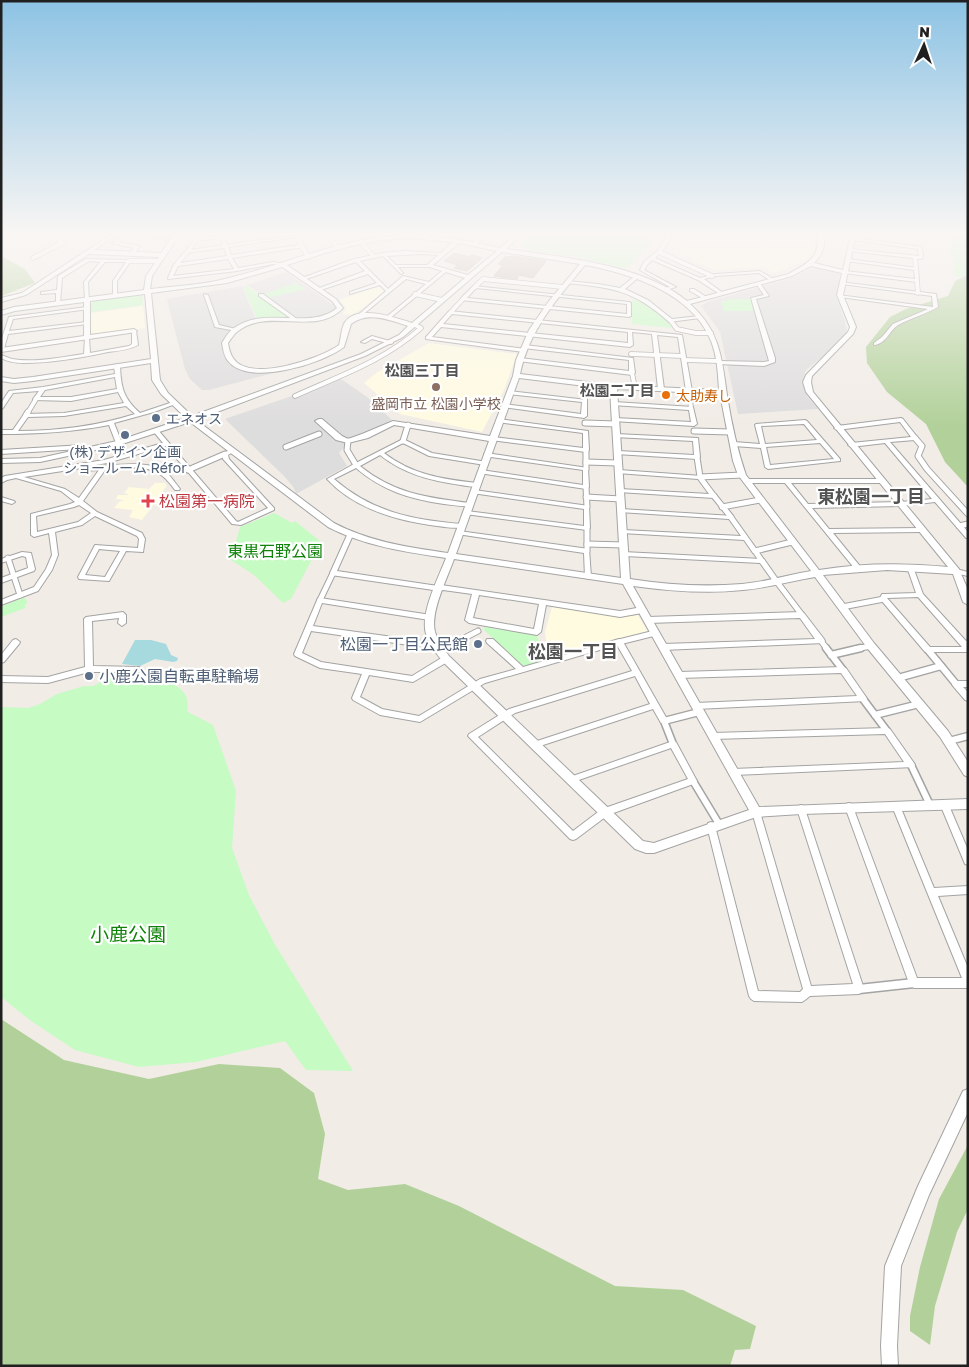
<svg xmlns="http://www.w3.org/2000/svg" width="969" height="1367" font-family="'Golos Text','Noto Sans JP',sans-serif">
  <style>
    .residential { fill: #dedddd }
    .education { fill: #fffbe1 }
    .forest { fill: #b2d19a }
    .park { fill: #c6fbc3 }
    .water { fill: #a6dadf }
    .building { fill: #c9bdb9; stroke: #c3b0a8 }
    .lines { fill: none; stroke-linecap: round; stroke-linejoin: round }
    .pedestrian-far3-casing { stroke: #a4a4a4; stroke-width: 5.5 }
    .pedestrian-far2-casing { stroke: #a4a4a4; stroke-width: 7 }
    .pedestrian-far1-casing { stroke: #a4a4a4; stroke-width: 9 }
    .pedestrian-casing { stroke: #a4a4a4; stroke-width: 11 }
    .minor-casing { stroke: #a4a4a4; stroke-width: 2 }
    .tertiary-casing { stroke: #a4a4a4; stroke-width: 2 }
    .pedestrian-far3 { stroke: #fff; stroke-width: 4 }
    .pedestrian-far2 { stroke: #fff; stroke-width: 5 }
    .pedestrian-far1 { stroke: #fff; stroke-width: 6 }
    .pedestrian { stroke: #fff; stroke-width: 8 }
    .minor { fill: #fff; fill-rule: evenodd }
    .tertiary { fill: #fff; fill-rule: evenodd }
    .education-dot { fill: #8d6e63; stroke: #fff; stroke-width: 2 }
    .food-dot { fill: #e8710a; stroke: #fff; stroke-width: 2 }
    .service-dot { fill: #5c6f8a; stroke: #fff; stroke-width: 2 }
    .health-dot { fill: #e0444e; stroke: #fff; stroke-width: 2 }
    .labels { text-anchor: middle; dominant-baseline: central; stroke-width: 4.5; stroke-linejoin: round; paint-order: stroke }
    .far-food-label { font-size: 14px; fill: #c56008; stroke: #fff; text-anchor: start }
    .far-education-label { font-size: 14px; fill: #785e54; stroke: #fff }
    .far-service-label { font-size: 14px; fill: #4e5e75; stroke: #fff; text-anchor: start }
    .far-neighbourhood-label { font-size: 15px; font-weight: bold; fill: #535353; stroke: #fff }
    .health-label { font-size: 16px; fill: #be3a42; stroke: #fff; text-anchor: start }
    .park-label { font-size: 16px; fill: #0f8309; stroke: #fff }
    .service-label { font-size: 16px; fill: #4e5e75; stroke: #fff; text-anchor: end }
    .neighbourhood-label { font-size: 18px; font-weight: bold; fill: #535353; stroke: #fff }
    .near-park-label { font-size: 19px; fill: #0f8309; stroke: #fff }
  </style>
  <rect width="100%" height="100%" fill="#f1ece6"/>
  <g class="residential">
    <path d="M812,268H817L837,272L840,275L836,296L845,321L847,332L845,339L806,370L802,382L807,396L818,409L738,414L720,332L701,306L707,302L795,277Z"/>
    <path d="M286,272L335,306L336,309L334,312L316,318L295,317L247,285Z"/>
    <path d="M242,286L256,319L229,332L222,342L224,353L229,364L240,369L258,372H277L209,390H202L190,379L185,369L167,300L171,298Z"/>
    <path d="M341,379L367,397L392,420L352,438L339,453L347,466L296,494L294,488L285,477L225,419Z"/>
  </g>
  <g class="education">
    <path d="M683,234H808L815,247L809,259L773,273L763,267L715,270L675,252L683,239Z"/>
    <path d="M378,286L385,291L353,315L343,314L346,308L339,300Z"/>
    <path d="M143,306L145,328L95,335L90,334L91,313Z"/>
    <path d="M429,343L517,354L504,390L482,432L400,414L364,383L376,373Z"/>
    <path d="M155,483H166L165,485H167L159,498H161L164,494L173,495L174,497L169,505L155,506L157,504L155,503L142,520L129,517L133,510L114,508L119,502L124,500L116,499L118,495H128V494L124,493L129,487L149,489Z"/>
    <path d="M552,607L621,617L638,615L649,634L554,657L546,640L545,632Z"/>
  </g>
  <g class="forest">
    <path d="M1,256L25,269L35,283L1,296Z"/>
    <path d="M968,275V487L945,462L926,424L887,392L867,363L866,347L890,317L906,309L948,296L955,281Z"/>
    <path d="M1,1019L64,1060L149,1079L219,1064L280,1068L314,1093L325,1134L318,1179L348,1190L405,1184L459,1206L615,1286L683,1290L756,1326L750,1349L735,1350L730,1366H1Z"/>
    <path d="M968,1145V1209L957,1232L935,1306L930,1345L910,1331V1316L920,1267L939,1199Z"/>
  </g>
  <g class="park">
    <path d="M530,234H655V235L646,248L625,269L586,259L526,249L522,245Z"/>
    <path d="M940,234H968V275L958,277L953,273L954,260L950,252L954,240Z"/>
    <path d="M296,283L306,289L269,298L264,294Z"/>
    <path d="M243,286H247L289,317L257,319Z"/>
    <path d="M138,295L142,296L143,305L91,312V304L94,301Z"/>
    <path d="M731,299H751L755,311H724L721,302Z"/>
    <path d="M632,300C647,300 664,314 672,328L632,324Z"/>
    <path d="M274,513L292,523L295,521L321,542L291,599L283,603L254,575L231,560L240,527Z"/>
    <path d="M24,597L28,603L25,604V608L1,617V607Z"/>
    <path d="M484,627L536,635L549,659L526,666L522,665L484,630Z"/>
    <path d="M108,672C128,674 176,675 186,696C188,700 187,708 188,712L213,725L236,791L232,848L249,895L274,943L353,1071L306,1070L285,1041L196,1062L139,1067L75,1050L31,1021L1,997V707L28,708L40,704L57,694L84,686H93L103,681Z"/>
  </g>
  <path class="water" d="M135,640H151L166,644L171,655L178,658L177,661L173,662L155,659L140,666L122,664Z"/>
  <g class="building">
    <path d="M454,253L470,257L472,255L482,258L467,271L454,268L458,265L444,261Z"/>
    <path d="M514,256L546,261L533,278L519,275L517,279L494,276L503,265L498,264L505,257Z"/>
  </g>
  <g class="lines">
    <defs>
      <g id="pedestrian-far3">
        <path d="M667,234L669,238L659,252L712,276"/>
        <path d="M196,240L201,234"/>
        <path d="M361,242L373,256"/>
        <path d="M302,246L308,257"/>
        <path d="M33,258L62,243L59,240L61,234"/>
        <path d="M915,258L916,269"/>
        <path d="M129,261H158"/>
        <path d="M176,265L187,252"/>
        <path d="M917,281L918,293"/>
        <path d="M475,287L483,279L563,287"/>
        <path d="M415,294L442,300"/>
        <path d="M451,312L463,299"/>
        <path d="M671,321L677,329L696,333H711"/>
        <path d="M631,354L683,356"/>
        <path d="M684,360L719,361"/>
        <path d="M632,373L635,388"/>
        <path d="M585,384V401"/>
        <path d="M689,391L691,408"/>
        <path d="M295,396C339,376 384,361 421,328L415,325"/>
        <path d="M27,414L36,399"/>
      </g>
      <g id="pedestrian-far2">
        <path d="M26,415L28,412"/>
        <path d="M585,423L616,424"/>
        <path d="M694,431L731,432"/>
        <path d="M915,438L922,446L918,456L927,469L968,514"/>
        <path d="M348,441L347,450L356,465"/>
        <path d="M403,441L408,425"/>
        <path d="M286,447L319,434"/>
        <path d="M586,450V469"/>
        <path d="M697,457L700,477L742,475"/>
        <path d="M586,462L618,463"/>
        <path d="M188,470L225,454"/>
        <path d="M586,487L587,507"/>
        <path d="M714,496L731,517"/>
        <path d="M586,497L621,499"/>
        <path d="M722,507L760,500"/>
        <path d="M959,526L968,524"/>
        <path d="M587,528V551"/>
        <path d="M587,544L624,545"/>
        <path d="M8,558L20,595"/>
        <path d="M762,561L755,551L792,542"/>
        <path d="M777,582L802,615"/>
        <path d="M320,600L333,573"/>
        <path d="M842,607L884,599"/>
        <path d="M821,641L827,649"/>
        <path d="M619,642L655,633"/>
        <path d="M443,649L478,631"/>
        <path d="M855,649L871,646"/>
      </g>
      <g id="pedestrian-far1">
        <path d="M826,648L843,670"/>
        <path d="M928,650L956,684"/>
        <path d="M440,651L445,648"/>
        <path d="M831,655L861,648"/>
        <path d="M898,678L941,666"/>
        <path d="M863,699L887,731"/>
        <path d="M875,715L919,704"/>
        <path d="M949,741L968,736"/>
        <path d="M673,744L664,721L699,712"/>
        <path d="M911,765L930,805"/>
        <path d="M693,781L719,824"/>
      </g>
      <path id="pedestrian" d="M859,989L914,983"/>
      <g id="minor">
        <path d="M126,234H130L118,242L139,246V247L134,255L130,254L134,248L112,243Z"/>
        <path d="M137,234H145L175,240L173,241Z"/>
        <path d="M232,234H238L225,239L227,245L304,234H313L300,237L304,247L232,258L238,268L273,262L285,264V266L273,264L237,271L168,279V278L174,264L227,256L224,248L185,253V252L195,239L224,235L226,236ZM296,237L299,245L231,255L228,247ZM221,238L223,245L191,250L197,241ZM228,259L234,269L173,276L178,266Z"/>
        <path d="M323,234H327L340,246V248H336Z"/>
        <path d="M484,234H488L476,245H472V243Z"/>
        <path d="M852,234H856L855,238L922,247L923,258L921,259L848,251V249H850L919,256L918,249L853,240L851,239Z"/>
        <path d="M404,251L441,253L443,254L441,255L422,254L387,256L396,265H429L431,266L429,267H398L403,273L401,274L383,256L360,261L388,289L403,276L429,282L443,270L447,271L389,319L385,318L426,284L406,279L360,317H358V315L386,291L380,285L350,294V292L377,283L368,274L321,290L317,289L365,271L356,262L306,279L302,278L354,259L383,253Z"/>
        <path d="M657,251L661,252L655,258L700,278L716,274L760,271L775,280L771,281L759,273L716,276L704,279L723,293V295H721L698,280L652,260L648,264L644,270L676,287L666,290L664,289V288L670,287L640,270L644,262Z"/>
        <path d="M86,259L131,260V261L117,281V296L113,295V281L126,262H105L88,282L89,301L85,300L84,282L100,262L89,261L62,278L60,304L56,303V293L41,294V292L57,290L58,276Z"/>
        <path d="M848,259L918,268L919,281L917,282L843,273V272L845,271L915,279L914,270L846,261V260Z"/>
        <path d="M635,276L639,277L625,289L648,300L672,319L700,316L702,317L700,318L669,322C633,290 614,288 567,283L565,282L567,281L598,284L620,288Z"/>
        <path d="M840,282L936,294L938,307C926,314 911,318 898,325C889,331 886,344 874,345V343L882,337L893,324L928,309L840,297H838V295L933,307L932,296L842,284L840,283Z"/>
        <path d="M756,283H760L769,296L756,299L775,358V362L764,366L718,364L717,363L720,361L764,362L769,361L751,298L764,295L756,284Z"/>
        <path d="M473,286L629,302L631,303V316L629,317L461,300V298ZM476,288L627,304V314L467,298Z"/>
        <path d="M690,289H694L708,298L704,299L690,291Z"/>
        <path d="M204,294L208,295L219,325L236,329V331L215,327L204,295Z"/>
        <path d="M259,294H263L297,319L293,320L259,296Z"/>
        <path d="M87,307H89V309L13,319L9,331L87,322L89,323L87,324L8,334L4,349L1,350V341L9,317Z"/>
        <path d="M449,311L682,335L692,391L689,393L686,391L678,337L657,335L664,389L661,391L658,389L652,334L632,332L633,345L630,347L441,327L432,337L526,349L527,350L524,352L426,339V337ZM452,314L628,332V343L443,324Z"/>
        <path d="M132,330L136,331L138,345C129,350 118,351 108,352C80,358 52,363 23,363C16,363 8,362 1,358V355C5,356 8,358 12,359C35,363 62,357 84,354L85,338L87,337L89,338L90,353L129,346L132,344Z"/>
        <path d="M372,336L393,342V343L391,344L372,339L365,343L361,342Z"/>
        <path d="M525,345L633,358L635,373L632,375L518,361V359L520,358L629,371V360L523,348V346Z"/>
        <path d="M117,364L120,366C121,387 123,398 140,413L173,402L178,403L154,412L114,423L122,443L119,445L116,443L109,425C73,432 37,434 1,434V430H13L24,414L64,413L124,403L118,392L71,401L34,400L33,399L39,391L13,393L3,408L1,409V403L9,391L43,387L115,374L114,366ZM115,377L117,389L71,397H40L45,390ZM126,406L135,414C97,426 58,431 18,431L28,417L64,416Z"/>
        <path d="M509,391L587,400V416L584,418L502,407L501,406L504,404L581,414L582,402L507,394V392Z"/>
        <path d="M614,402L693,407L697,424L694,426L613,421L612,420L615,418L691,422L689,410L612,405V403Z"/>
        <path d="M901,418L903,419L918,438L915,440L890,442L968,532V538H966L935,502L901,506L812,508L829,529L922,528L925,530L922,532L833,533L859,565L860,567L857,569H855L785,483H746L743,481L746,479H881L884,481L881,483H791L808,504L901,502L932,499L885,443L851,447L848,445L851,443L911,437L900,422L837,430L834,428L837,426Z"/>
        <path d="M499,419L588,431L589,450L586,452L491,440L490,439L493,437L583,448V433L497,422L496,421Z"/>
        <path d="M805,420L807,421L840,459V461L768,469L765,467L761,448L734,446L731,444L734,442L760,444L755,425L756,424ZM804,424L817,440L765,444L761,426ZM820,443L834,459L770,465L766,447Z"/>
        <path d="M156,429L158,430L236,521L238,522L268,508L223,459V453L230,450H234L235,451L228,455L229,459L274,508V510L241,525L232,524L166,446L107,463L84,467C108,467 148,457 168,474C172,478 176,484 180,489L179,490H175C171,485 167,479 161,475C146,464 122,468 105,470L83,501L97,512L142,533L145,539L143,552L126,551L109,581L79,579L78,577L95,545L138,548L139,539L137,536L95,516L82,525L55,532L58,555L52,570L38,591L1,605V600L34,587L46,569L52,555L49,533L34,537L31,535V514L70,504L75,502L61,491L16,478L7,480L1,483V478L5,476L104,460L163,443L153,431ZM82,468L80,469L83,471L99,470L79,498L65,489L24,477ZM79,505L91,513L78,522L37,532L36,516L74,507ZM99,549L120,551L105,577L85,575Z"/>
        <path d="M616,434L698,438L700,457L697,459L616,454V452L618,451L694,455L693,441L614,437V435Z"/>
        <path d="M403,439L432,453L487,462L488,463L485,465L429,456L403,443L384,453C413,475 442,479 477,483L480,485C475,488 467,486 461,485C431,481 404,474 380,455L360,466C395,494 426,497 469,503L472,505L471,506C463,507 453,505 444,504C410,499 383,491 356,468L334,479C372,512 413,520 462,524L465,526L464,527C455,529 446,527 437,526C397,521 355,509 327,479L354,464Z"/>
        <path d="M83,445L86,447L82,453L80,454L77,452L79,449L1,454V450Z"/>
        <path d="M486,453L588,468L589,487L586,489L479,473V471L481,470L583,485V470L484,456V454Z"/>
        <path d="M619,470L702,476L717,496L714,498L618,492L617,491L620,489L709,494L698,479L617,473V471Z"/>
        <path d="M474,490L589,506L590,528L587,530L465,514L464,513L467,511L584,526V509L472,493V491Z"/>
        <path d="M1,497L14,501L15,502L12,504L1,501Z"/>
        <path d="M621,509L733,516L758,551L755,553H753L744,540L621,533L620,532L623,530L741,536L729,519L619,512L618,511Z"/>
        <path d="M459,531L589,549L591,577L588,579L585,577L584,553L457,534L456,533Z"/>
        <path d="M348,533H350L353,535L337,571L438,586L441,585L620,611L642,607L645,610L642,613L620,617L546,605L541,632L537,635L469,623L465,620L472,594L443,590L440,591L331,575L330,573ZM479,595L539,604L534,629L473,618Z"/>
        <path d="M22,552L31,553L35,569L34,571L1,583V578L28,568L26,557L22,556L1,563V559Z"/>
        <path d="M623,552L762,559H764L780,582L777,584H775L760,563L625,556L622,554Z"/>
        <path d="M908,565H910L913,567L923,594L966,641L968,640V650L967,652H925L881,600L880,598L882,594H884L916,593L907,567ZM918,597L962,647H930L887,598Z"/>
        <path d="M954,569H956L968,572V576L954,573L953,571Z"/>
        <path d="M318,598H320L431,615L433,617L429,620L322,603L313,626L437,643L441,646L437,649L311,631L302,653L321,662L412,676L443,657H449L450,659L449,661L413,682L369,675L360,697L382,709L419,716L480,679L516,669L487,643L486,641L487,639H493L523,667L619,639L622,640L667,719L668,721L667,723H661L653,709L537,747L534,746L533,744L534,742L650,704L635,676L515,713L478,737L573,831L602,809L688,779L671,748L573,782L570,781L569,779L570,777L673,741L676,742L697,781L696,783L608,815L576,839L573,840L570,839L468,736L469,734L509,709L632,671L617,645L485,683L420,722L380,715L353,700L352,698L362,674L320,668L295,656L294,654Z"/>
        <path d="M123,612L126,615V623L122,626L118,623L119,618L92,621L93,666L139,667L143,670L142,672H89L48,683L1,682V676L48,677L85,667L84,619L86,617Z"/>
        <path d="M802,612L804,613L824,639L825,641L824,643L663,650L659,647L663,644L815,639L800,618L648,623L644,620L648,617Z"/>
        <path d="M16,639L20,642L19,644L4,662L1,663V655L13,640Z"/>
        <path d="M843,667L846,668L866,697L867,699L866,701L696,709L693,708L692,706L693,704L696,703L857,696L841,673L679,678L676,677L675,675L676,673L679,672Z"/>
        <path d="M956,681H968V687H963L968,692V701L965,700L953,686L952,684L953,682Z"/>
        <path d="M887,728L890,729L914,763L915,765L914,767L733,775L730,774L729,772L730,770L733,769L904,762L885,734L713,739L710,738L709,736L710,734L713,733Z"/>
        <path d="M944,800L947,801L968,850V865L965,864L940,804L941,801Z"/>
        <path d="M896,802L899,803L900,806L934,888L968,886V894L938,896L968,968V988H914L911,986L909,983L845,807L846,804L849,803L852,804L853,807L917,978H962L892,806L893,803Z"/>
        <path d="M801,805L804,806L805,809L864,989L862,992L859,994L810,996L805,1000L802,1002L754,1001L751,999L749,996L707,826L708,823L711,822L714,823L715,826L758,991L800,992L803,989L752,812L753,809L756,808L759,809L760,812L811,986L853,984L797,809L798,806Z"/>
      </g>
      <g id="tertiary">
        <path d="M112,234H118L94,250L161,253L174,234H180L152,276L150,289C176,286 204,285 229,278C286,264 340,239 398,235C433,233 466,241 500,248L516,234H522L506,249C561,257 642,264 687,301L788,274C807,264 821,257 817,234H823C826,246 823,254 814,263L843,270L850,239L855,238L843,295L856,327L853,334L812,376L811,382L813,392L959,569L968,590V605L963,602L953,574L887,570L823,575L874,643L948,731L968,762V777L964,775L940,737L868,649L815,577C791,581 767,588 743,590C706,594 669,591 633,586L759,807L968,799V809L801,814L756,817L654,853H646L635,849L443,662C436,653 429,644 426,634C420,613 438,579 446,558C405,552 365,546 328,527L190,422L119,445L40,462L1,463V459L40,458L117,441L186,418L161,394L152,380L151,363L33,381L14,383L1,381V377L14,379L33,377L151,359L145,294L90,301V335L134,329L137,331L136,332L1,352V348L84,336V302L15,311L1,315V311L14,307L144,290L146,276L159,257L89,254L26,295L1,302V298L22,293ZM411,238L453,242L426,266L465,278L412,323C396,318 358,304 345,322C341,328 341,339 339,345C320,359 249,383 233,358C230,354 229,348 228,343C231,339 234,334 238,331C269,307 316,337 343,308L336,299L287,265C328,252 368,239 411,238ZM459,243L497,251L468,275L433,265ZM502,252L580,264L549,301L529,330L516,360L513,376L490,436L393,421L362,434L348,439L342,436L322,419H319L315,421L336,440L348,443L368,438L394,425L489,441L448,553C408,547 370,542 334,523L196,420L365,356L403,337ZM585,265C632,274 692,293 711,341C717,356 718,373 719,390L613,385L520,374C529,330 557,299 585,265ZM811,266L842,273L837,295L850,327L848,332L806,375L803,382L806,392L948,567C905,563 862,563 819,570L746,475C737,449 731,421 727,395C722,359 720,330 690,304L792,276ZM282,267L332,301L337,308C310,331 265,305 234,328C229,331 225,338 222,343C223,349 224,356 228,361C248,387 322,364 344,347L351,324C369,311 389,320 408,326L399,335L361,354L192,416L168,393L160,380L151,293L227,283ZM519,378L610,389L621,578L456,554ZM617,389L720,394L733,461L738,475L811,571C788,575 765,582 742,584C704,587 668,585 630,579ZM454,559L623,584L749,810L654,843L643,841L449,656C444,649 438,642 435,632C430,612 447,579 454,559Z"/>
        <path d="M968,1089V1112L929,1195L901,1266L897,1346L898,1366H882L881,1346L885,1266L918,1186L963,1091Z"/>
      </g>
    </defs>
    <use href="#pedestrian-far3" class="pedestrian-far3-casing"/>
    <use href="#pedestrian-far2" class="pedestrian-far2-casing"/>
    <use href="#pedestrian-far1" class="pedestrian-far1-casing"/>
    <use href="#pedestrian" class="pedestrian-casing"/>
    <use href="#minor" class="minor-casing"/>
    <use href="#tertiary" class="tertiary-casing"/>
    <use href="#pedestrian-far3" class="pedestrian-far3"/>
    <use href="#pedestrian-far2" class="pedestrian-far2"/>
    <use href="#pedestrian-far1" class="pedestrian-far1"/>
    <use href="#pedestrian" class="pedestrian"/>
    <use href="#minor" class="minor"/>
    <use href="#tertiary" class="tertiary"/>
  </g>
  <linearGradient id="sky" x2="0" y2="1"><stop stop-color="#8dc3e4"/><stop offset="0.55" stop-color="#f9f6f4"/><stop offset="1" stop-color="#f9f6f4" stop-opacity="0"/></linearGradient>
  <rect width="969" height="425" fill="url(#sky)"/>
  <circle class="education-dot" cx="436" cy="387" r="5"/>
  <circle class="food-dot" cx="666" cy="395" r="5"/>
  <g class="service-dot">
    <circle cx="156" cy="418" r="5"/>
    <circle cx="125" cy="435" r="5"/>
    <circle cx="478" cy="644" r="5"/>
    <circle cx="89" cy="676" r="5"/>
  </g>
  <path class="health-dot" d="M145.5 493.5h5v5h5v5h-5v5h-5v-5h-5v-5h5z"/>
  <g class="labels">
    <g class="far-food-label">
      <text x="676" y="395">太助寿し</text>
    </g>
    <g class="far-education-label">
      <text x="436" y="403">盛岡市立 松園小学校</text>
    </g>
    <g class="far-service-label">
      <text x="166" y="418">エネオス</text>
      <text x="125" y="451" text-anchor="middle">(株) デザイン企画<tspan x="125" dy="16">ショールーム Réfor</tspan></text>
    </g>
    <g class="far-neighbourhood-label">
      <text x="422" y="370">松園三丁目</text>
      <text x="617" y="390">松園二丁目</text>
    </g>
    <g class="health-label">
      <text x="159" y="501">松園第一病院</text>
    </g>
    <g class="park-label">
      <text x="275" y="551">東黒石野公園</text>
    </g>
    <g class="service-label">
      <text x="468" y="644">松園一丁目公民館</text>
      <text x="99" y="676" text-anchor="start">小鹿公園自転車駐輪場</text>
    </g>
    <g class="neighbourhood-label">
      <text x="871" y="496">東松園一丁目</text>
      <text x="573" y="651">松園一丁目</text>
    </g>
    <g class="near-park-label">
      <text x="128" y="933">小鹿公園</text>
    </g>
  </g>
  <rect width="969" height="1367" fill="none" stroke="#202020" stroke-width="5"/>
  <g transform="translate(924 45) rotate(3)" stroke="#ffffff" stroke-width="4" paint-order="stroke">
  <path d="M0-4L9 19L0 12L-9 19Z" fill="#202020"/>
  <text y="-8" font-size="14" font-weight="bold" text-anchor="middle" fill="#202020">N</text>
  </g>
</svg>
